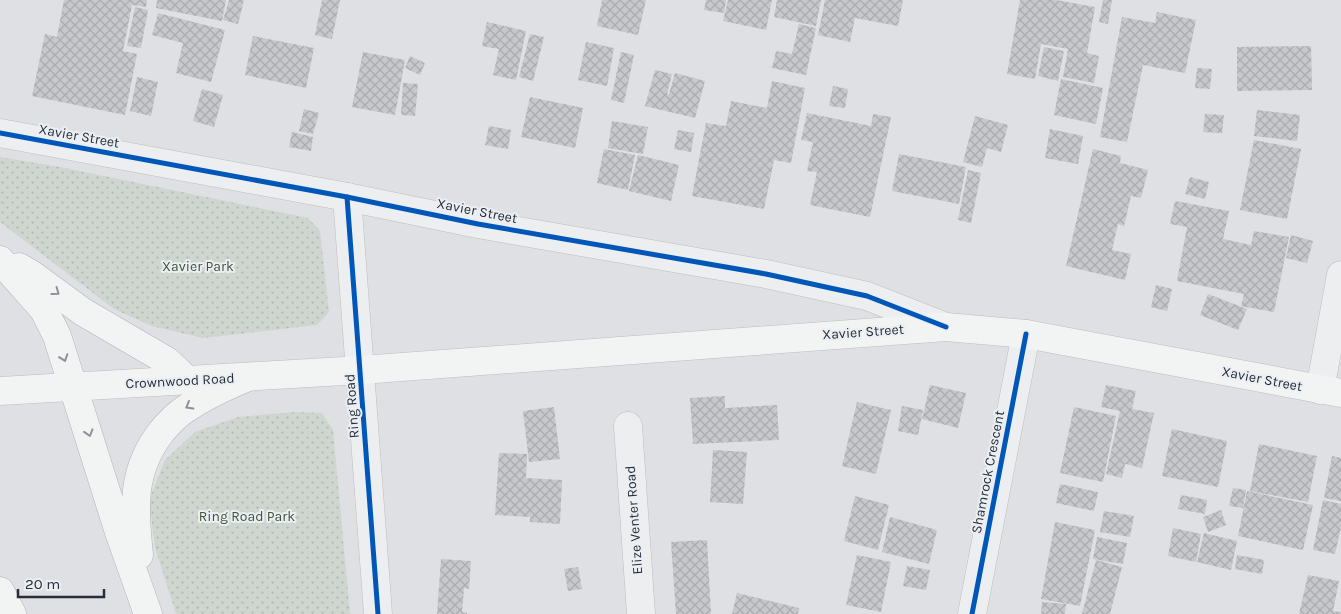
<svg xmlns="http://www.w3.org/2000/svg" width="1341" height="614" font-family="Karla,sans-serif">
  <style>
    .green { fill: url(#green-dots) }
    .building { fill: url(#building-cross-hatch) }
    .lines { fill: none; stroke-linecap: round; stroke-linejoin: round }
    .minor-casing { stroke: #bcbec1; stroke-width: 29 }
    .major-casing { stroke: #bbbdc1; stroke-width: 29 }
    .highway-casing { stroke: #b1b3b7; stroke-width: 29 }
    .minor { stroke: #edeef0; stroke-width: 28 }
    .major { stroke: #f2f4f4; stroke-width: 28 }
    .highway { stroke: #f2f4f4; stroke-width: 28 }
    .cycleway-casing { stroke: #ebeff3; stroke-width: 8 }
    .cycleway { stroke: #0057b8; stroke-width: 5 }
    .oneway { stroke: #8c9297 }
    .labels { text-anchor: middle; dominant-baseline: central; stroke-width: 4; stroke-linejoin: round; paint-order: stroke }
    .street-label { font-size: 14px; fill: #272f3a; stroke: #ebeff3 }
    .park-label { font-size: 14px; fill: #3d5436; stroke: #ebeff3 }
  </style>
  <defs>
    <pattern id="green-dots" width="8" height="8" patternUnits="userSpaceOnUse" patternTransform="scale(1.25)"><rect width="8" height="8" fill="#cfd6cf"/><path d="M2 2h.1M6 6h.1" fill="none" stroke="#b2b8b2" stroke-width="1.8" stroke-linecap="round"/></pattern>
    <pattern id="building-cross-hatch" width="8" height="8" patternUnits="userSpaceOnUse" patternTransform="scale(1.25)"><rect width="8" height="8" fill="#c6c8cb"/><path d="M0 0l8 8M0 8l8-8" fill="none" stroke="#aaacaf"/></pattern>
  </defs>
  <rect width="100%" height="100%" fill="#dee0e3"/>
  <g class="green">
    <path d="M0,157L60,167L308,218L320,231L329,312L317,325L203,338L152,326L114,309L0,222Z"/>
    <path d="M295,412L322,413L333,430L350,614H176L155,548L149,500L165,460L195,432L238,417Z"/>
  </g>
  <g class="building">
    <path d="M64,0H147L146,7L132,5L123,51L137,54L125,115L32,96L45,34L57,37Z"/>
    <path d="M157,0H226L222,21L156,8Z"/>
    <path d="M229,0H244L238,24L223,20Z"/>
    <path d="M322,0H340L332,39L315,35Z"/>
    <path d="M602,0H646L638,35L597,26Z"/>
    <path d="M706,0H726L724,13L704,10Z"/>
    <path d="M728,0H772L766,30L723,21Z"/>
    <path d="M777,0H821L816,26L774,17Z"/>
    <path d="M825,0H903L898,26L855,18L850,42L818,35Z"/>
    <path d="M1020,0H1056L1095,7L1087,53L1099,56L1094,83L1063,77L1068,49L1041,44L1035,79L1007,74Z"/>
    <path d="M1103,0H1112L1108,24L1099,22Z"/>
    <path d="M135,7L148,10L141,48L127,46Z"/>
    <path d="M1157,12L1196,20L1185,73L1143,65L1127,142L1100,137L1122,17L1155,23Z"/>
    <path d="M158,13L225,30L211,82L176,73L183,43L152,35Z"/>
    <path d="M487,22L526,31L516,80L493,75L499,49L482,46Z"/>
    <path d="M799,24L816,28L806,75L772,68L776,51L792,54Z"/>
    <path d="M530,34L544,37L533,81L519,77Z"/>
    <path d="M253,36L314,48L306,88L245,75Z"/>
    <path d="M586,42L614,48L607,86L578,80Z"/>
    <path d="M1311,46L1312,90L1237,91V47Z"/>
    <path d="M1044,47L1064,51L1058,81L1038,76Z"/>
    <path d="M363,52L405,60L395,115L352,107Z"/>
    <path d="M621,52L634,55L624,103L611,100Z"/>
    <path d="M410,56L425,63L420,75L405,68Z"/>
    <path d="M1197,68L1212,69L1210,89L1195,88Z"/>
    <path d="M655,70L672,74L667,94H669L675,73L705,81L695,118L645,106Z"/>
    <path d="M137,77L158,82L151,116L130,111Z"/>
    <path d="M1061,79L1103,88L1096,124L1054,115Z"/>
    <path d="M772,81L805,88L791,163L774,160L764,209L692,196L706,123L726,126L731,101L767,108Z"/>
    <path d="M403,83L418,84L415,116L401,115Z"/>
    <path d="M833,86L848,89L845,108L829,106Z"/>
    <path d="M202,89L223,95L214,127L193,121Z"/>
    <path d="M530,97L583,108L575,148L521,137Z"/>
    <path d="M304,109L319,113L313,134L299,131Z"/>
    <path d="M1257,110L1300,115L1297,141L1254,136Z"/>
    <path d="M807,113L871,126L873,114L891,117L870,217L810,205L817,172L807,171L813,142L801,140Z"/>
    <path d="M1205,114L1224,115L1222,133L1203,132Z"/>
    <path d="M975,116L1008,125L1001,152L987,148L982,167L963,162Z"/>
    <path d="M612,121L648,127L643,154L608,148Z"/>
    <path d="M489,126L511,130L508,149L485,145Z"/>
    <path d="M1050,129L1083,136L1078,164L1045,158Z"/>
    <path d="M678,130L694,133L691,152L674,149Z"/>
    <path d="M292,132L313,137L311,151L289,147Z"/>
    <path d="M1254,140L1301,149L1287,219L1240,210Z"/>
    <path d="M604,149L635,155L628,190L597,183Z"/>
    <path d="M1093,149L1121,156L1120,163L1148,170L1141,198L1131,196L1124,226L1118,224L1112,250L1131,254L1125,280L1066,266Z"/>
    <path d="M899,154L966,167L959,204L892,191Z"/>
    <path d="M638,155L679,165L671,201L629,191Z"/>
    <path d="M968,170L981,173L971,223L958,220Z"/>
    <path d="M1190,177L1209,182L1205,199L1185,194Z"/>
    <path d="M1175,201L1229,211L1223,239L1251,245L1254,231L1289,237L1274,312L1241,306L1244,294L1177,281L1187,227L1170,224Z"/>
    <path d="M1291,235L1313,241L1307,263L1286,258Z"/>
    <path d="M1156,285L1172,289L1167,311L1151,307Z"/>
    <path d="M1208,294L1247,309L1238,330L1200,315Z"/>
    <path d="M930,385L966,393L958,428L922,419Z"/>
    <path d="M1106,385L1136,391L1132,409L1154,413L1142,468L1125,464L1122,478L1106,474L1120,411L1101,407Z"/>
    <path d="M725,396V408L777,405L779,440L693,444L690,398Z"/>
    <path d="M857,402L891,410L876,474L842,466Z"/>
    <path d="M902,406L923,410L918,435L898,431Z"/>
    <path d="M554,407L560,459L529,462L523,411Z"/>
    <path d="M1074,407L1116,416L1103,482L1060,473Z"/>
    <path d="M1172,429L1227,441L1218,487L1162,476Z"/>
    <path d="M1259,444L1317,456L1308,502L1250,491Z"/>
    <path d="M713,450L747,452L743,504L710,502Z"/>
    <path d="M499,453L527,454L526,478L562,480L560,524L530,522V517L495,515Z"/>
    <path d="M1332,456L1341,458V501L1324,498Z"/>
    <path d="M1060,484L1098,492L1094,511L1056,503Z"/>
    <path d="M1233,488L1246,490L1243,508L1229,506Z"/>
    <path d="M1247,491L1313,505L1303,550L1238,536Z"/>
    <path d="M1181,495L1207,500L1205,514L1178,509Z"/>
    <path d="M855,496L889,505L878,550L844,541Z"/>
    <path d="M1323,500L1341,504V527L1335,554L1313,550Z"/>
    <path d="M1221,510L1226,525L1208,532L1203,517Z"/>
    <path d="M1104,511L1134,516L1130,537L1100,532Z"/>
    <path d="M890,517L937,530L929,564L882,552Z"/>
    <path d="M1055,522L1095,530L1080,606L1041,599Z"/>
    <path d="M1173,528L1201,534L1196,562L1168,556Z"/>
    <path d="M1204,533L1237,541L1231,570L1197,562Z"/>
    <path d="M1097,537L1127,543L1123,564L1093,559Z"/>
    <path d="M707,540L711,614H676L671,542Z"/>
    <path d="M857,555L891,562L881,612L846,605Z"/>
    <path d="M1237,555L1264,560L1262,574L1235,569Z"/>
    <path d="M441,559L471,561L469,589L464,588L462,612L467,613V614H437Z"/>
    <path d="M1096,560L1122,567L1110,614H1082Z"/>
    <path d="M907,566L930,570L926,590L903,586Z"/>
    <path d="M578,567L582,589L568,591L564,569Z"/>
    <path d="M1308,575L1339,581L1333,611L1341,612V614H1299Z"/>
    <path d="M737,593L799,608L798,614H732Z"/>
    <path d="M1042,602L1066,604L1065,614H1041Z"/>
  </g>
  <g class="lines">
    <defs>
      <g id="minor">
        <path d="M0,133L347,197L478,224L766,274L867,296L946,327"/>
        <path d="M347,197L378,614"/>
        <path d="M1320,390L1341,275"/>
        <path d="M628,426L641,614"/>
        <path d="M972,614L1026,334"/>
      </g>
      <path id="major" d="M0,391L361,370L946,327L1026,334L1341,393"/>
      <g id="highway">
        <path d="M0,260L44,310L57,336L119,532L148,614"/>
        <path d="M19,267L31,274L83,312L167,361L188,381"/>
        <path d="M139,555C134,508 131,470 162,431C168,424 176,415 184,410C204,396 226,386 248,377"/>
        <path d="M0,591L12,614"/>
      </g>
    </defs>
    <use href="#minor" class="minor-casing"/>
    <use href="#major" class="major-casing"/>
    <use href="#highway" class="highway-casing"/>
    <use href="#minor" class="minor"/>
    <use href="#major" class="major"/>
    <use href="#highway" class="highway"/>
    <defs>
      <g id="cycleway">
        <path d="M0,133L347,197L478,224L766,274L867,296L946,327"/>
        <path d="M347,197L378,614"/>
        <path d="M972,614L1026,334"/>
      </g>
    </defs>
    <use href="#cycleway" class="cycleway-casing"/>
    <use href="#cycleway" class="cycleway"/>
  </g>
  <defs><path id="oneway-chevron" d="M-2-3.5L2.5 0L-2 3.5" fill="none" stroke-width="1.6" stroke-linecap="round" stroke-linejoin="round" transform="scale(1.25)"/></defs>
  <g class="oneway">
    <use href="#oneway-chevron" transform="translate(56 292) rotate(36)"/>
    <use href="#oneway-chevron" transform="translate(64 358) rotate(71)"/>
    <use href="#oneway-chevron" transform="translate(189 406) rotate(150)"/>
    <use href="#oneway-chevron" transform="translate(89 433) rotate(73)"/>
  </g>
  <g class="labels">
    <g class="street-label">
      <text transform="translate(79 136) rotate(10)">Xavier Street</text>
      <text transform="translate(477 211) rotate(11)">Xavier Street</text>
      <text transform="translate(863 332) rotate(-4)">Xavier Street</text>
      <text transform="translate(1262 379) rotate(11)">Xavier Street</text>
      <text transform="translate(180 381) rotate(-3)">Crownwood Road</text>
      <text transform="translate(352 406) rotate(-94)">Ring Road</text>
      <text transform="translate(988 472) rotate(-79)">Shamrock Crescent</text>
      <text transform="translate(634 520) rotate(-94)">Elize Venter Road</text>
    </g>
    <g class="park-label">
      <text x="198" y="266">Xavier Park</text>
      <text x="247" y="516">Ring Road Park</text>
    </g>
  </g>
  <path d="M18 589v8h86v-8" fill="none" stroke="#272f3a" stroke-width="2.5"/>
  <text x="25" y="589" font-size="15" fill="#272f3a" stroke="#ebeff3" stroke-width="4" paint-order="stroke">20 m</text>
</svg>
